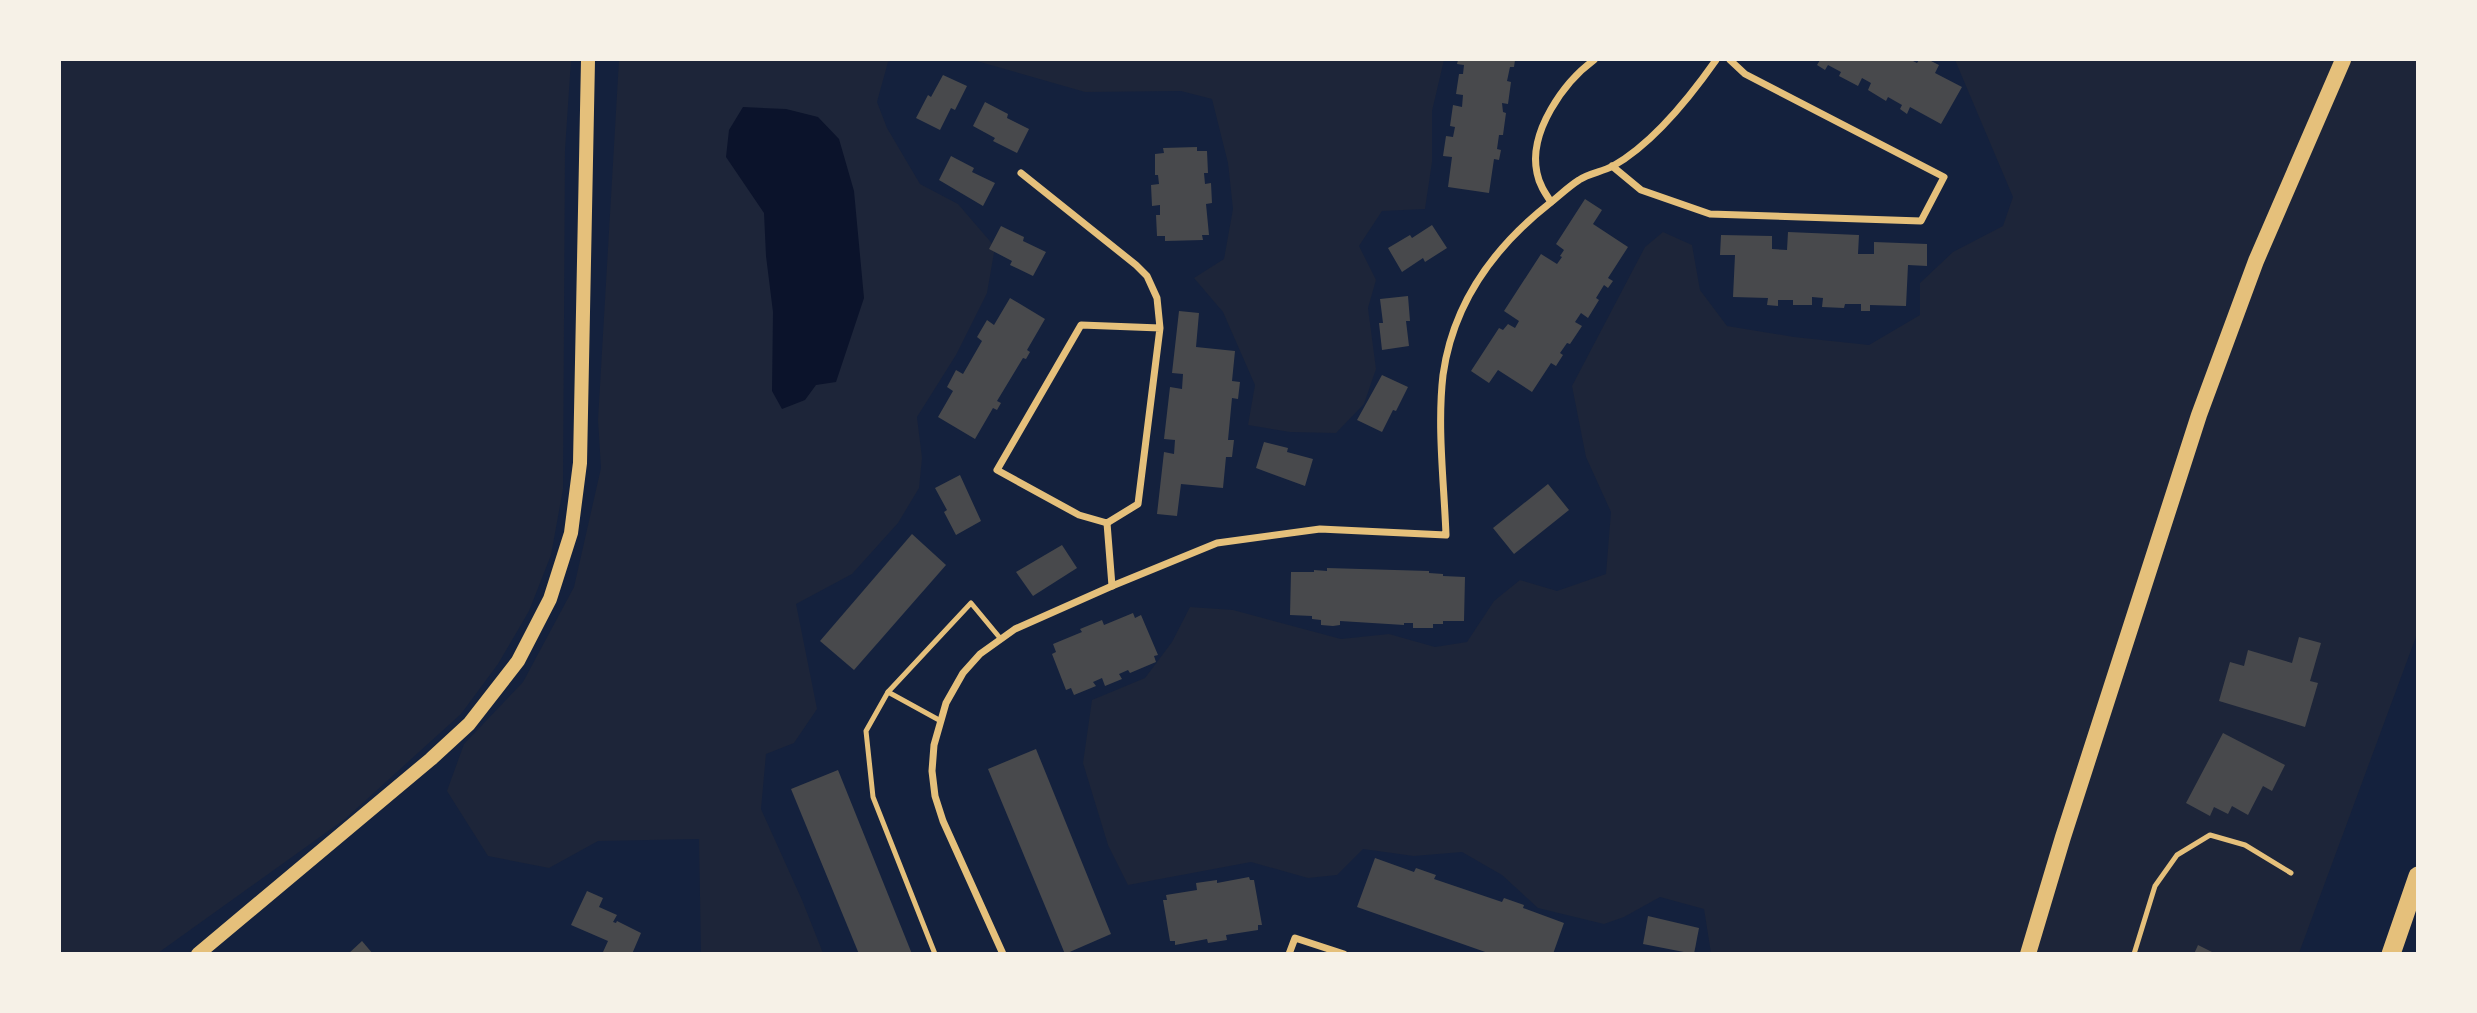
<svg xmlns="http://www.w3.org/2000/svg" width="2477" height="1013" font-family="'Archivo Narrow',sans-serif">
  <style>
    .green { fill: #1d2539 }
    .water { fill: #0b132b }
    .building { fill: #48494c }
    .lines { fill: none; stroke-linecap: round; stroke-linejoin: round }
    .service { stroke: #e5c07b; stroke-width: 5 }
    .minor { stroke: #e5c07b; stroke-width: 7 }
    .secondary { stroke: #e5c07b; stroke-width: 14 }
    .primary { stroke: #e5c07b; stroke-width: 16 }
    .motorway { stroke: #e5c07b; stroke-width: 19 }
  </style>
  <rect width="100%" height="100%" fill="#14213d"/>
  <g class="green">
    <path d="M60,60H571L565,150L563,489L551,555L529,611L498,664L461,714L345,819L158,953H60Z"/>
    <path d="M619,60H894L888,62L877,102L887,128L920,184L958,204L995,247L987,293L956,355L917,417L922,458L919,488L898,523L852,574L796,604L817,709L794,743L766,754L761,809L802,900L823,953H701L699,839L598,841L549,868L488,856L447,791L464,744L523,682L574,587L601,468L598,420Z"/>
    <path d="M973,60H1444L1432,111V162L1425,209L1382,211L1359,246L1376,280L1368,308L1376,369L1364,404L1336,433L1290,432L1248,425L1255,385L1223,312L1194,278L1224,259L1233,209L1228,163L1212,99L1181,91L1085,92Z"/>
    <path d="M1955,60H2417V634L2299,953H1711L1704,909L1660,897L1624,917L1604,924L1538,908L1502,875L1462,852L1414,856L1363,849L1337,875L1308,878L1251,862L1128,885L1108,845L1083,763L1092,700L1145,678L1172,642L1190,607L1233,610L1341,639L1389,634L1435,647L1467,642L1494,601L1520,580L1557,591L1606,574L1611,512L1586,457L1572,386L1645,247L1663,232L1692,245L1700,290L1727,326L1794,337L1869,345L1920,315V283L1953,252L2003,226L2013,197Z"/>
  </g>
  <path class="water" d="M743,107L786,109L818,117L839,139L854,191L864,298L836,382L816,385L805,400L782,409L772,391L773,312L766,256L764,213L726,157L729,130Z"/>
  <g class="building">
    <path d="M1458,60H1515L1514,67H1510L1507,81L1511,82L1508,104L1502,103L1503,112L1506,113L1503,135H1499L1497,149L1501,150L1499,160L1494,159L1489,193L1448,187L1452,157L1443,156L1446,136L1453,137L1455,127L1450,126L1453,105L1462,107L1463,95L1456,94L1459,74H1463L1464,65L1457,64Z"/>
    <path d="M1820,60H1911L1917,63L1919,60H1929L1939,65L1935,73L1962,87L1941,124L1910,107L1907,114L1900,109L1902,105L1888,97L1886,101L1868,90L1871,83L1862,78L1858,86L1839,76L1841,72L1828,65L1825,70L1817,65Z"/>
    <path d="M943,75L967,86L955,110L951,108L940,130L916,118L928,95L931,97Z"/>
    <path d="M985,102L1008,114L1007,118L1029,129L1017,153L993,141L995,138L973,126Z"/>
    <path d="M1197,147V151H1207L1208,173H1204L1205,184L1211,183L1212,203L1206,204L1209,235H1202L1203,240L1165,241V236H1157L1156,215H1160V205L1152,206L1151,185L1159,184L1158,175H1155V154L1164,153L1163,148Z"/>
    <path d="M951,156L974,168L972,172L995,183L983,206L939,180Z"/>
    <path d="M1585,199L1602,210L1593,224L1628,247L1608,278L1613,281L1608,288L1604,285L1596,298L1599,300L1588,318L1581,313L1575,322L1582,326L1570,344L1567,343L1560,353L1563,355L1556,366L1551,363L1532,392L1498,370L1489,383L1471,371L1499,328L1503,330L1508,324L1515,328L1519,321L1504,311L1541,254L1557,264L1562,257L1560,256L1564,250L1556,244Z"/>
    <path d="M1432,225L1447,248L1425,262L1423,258L1402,272L1388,248L1410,235L1412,238Z"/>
    <path d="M1001,226L1024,237L1023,241L1046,252L1033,276L1010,265L1012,261L989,249Z"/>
    <path d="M1788,232L1859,235L1858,254H1874V242L1927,244V266L1908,265L1906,306L1870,305V311H1861V304H1845L1844,308L1822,307L1823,298L1812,297V305H1793V300H1778V306L1767,305L1768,298L1733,297L1735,255H1720L1721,235L1772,236V249L1787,250Z"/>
    <path d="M1408,296L1410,321H1406L1409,346L1382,350L1379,323H1383L1380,299Z"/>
    <path d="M1010,298L1045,319L1027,350L1030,352L1026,359L1023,358L997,401L1001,403L997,410L993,408L975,439L938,417L953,391L947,387L956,370L963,374L982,341L977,337L987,320L994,325Z"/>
    <path d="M1179,311L1199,313L1196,347L1235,351L1232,381L1240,382L1238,399L1232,398L1228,440H1234L1232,457H1226L1223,488L1181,484L1177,516L1157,514L1164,452L1174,454L1175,440L1164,439L1170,387L1182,389L1183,374L1172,373Z"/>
    <path d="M1382,375L1408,387L1396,411L1393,410L1382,432L1357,420Z"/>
    <path d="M1264,442L1288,448L1287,452L1313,459L1305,486L1256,468Z"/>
    <path d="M960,475L981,521L956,535L944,512L947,510L935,488Z"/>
    <path d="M1548,484L1569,510L1514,554L1493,528Z"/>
    <path d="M912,534L946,565L854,670L820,641Z"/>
    <path d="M1062,545L1077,568L1033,596L1016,572Z"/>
    <path d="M1327,568L1429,571V573L1443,574V576L1465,577L1464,621H1443V624H1433V628H1413V623H1404V625L1340,621V625L1333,626L1321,625V620L1312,619V616L1290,615L1291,572H1314V570L1327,571Z"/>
    <path d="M1133,613L1135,618L1141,615L1158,655L1154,656L1156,662L1130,673L1128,670L1119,674L1122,679L1105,686L1102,678L1093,682L1096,686L1074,695L1071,688L1066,690L1052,654L1056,652L1053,644L1082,632L1080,629L1102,620L1104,625Z"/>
    <path d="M2299,637L2321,643L2310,681L2318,683L2305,727L2219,701L2230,662L2244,666L2248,650L2292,663Z"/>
    <path d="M2223,733L2285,765L2272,791L2263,786L2248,815L2232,806L2228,814L2214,807L2210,816L2186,803Z"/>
    <path d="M1036,749L1111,934L1065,954L988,769Z"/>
    <path d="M838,770L912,954H859L791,789Z"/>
    <path d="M1375,858L1414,872L1416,868L1436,875L1434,879L1502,902L1504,898L1524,905L1523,908L1564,923L1553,954H1491L1357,907Z"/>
    <path d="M1249,877L1250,880H1254L1262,925H1258V930L1226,935L1227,940L1208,943L1207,939L1175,945V941H1170L1163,900H1167L1166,895L1197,890L1196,883L1217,880V883Z"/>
    <path d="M587,891L603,898L599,907L617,915L613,922L616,923L617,921L641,933L632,954L603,952L608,941L571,925Z"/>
    <path d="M1648,916L1699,928L1694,954L1643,944Z"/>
    <path d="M362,941L373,954H348Z"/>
    <path d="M2198,945L2216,954H2194Z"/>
  </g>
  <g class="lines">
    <g class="service">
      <path d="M888,692L939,720"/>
      <path d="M935,954L873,797L866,731L888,692L971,603L1000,638"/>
      <path d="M2134,954L2155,886L2177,855L2210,835L2245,845L2291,873"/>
    </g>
    <g class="minor">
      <path d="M1612,166L1641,190L1710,214L1921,221L1944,177L1745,74L1730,60"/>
      <path d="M1021,173L1136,265L1147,276L1157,298L1160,328L1138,504L1107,523L1079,515L997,470L1081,325L1160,328"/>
      <path d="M1551,202C1545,193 1539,184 1537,173C1528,132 1564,82 1594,60"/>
      <path d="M1107,523L1112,586"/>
      <path d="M1003,954L943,821L935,796L932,771L934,745L946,703L963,673L980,654L1015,629L1112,586L1217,543L1320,529L1446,535C1444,482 1437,427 1443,375C1453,303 1494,247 1550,203C1559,196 1568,187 1579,180C1589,173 1602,172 1613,166C1654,143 1690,97 1716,60"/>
      <path d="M1289,954L1295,938L1344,954"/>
    </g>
    <path class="secondary" d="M198,954L431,759L469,724L518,661L550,599L571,533L580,463L588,60"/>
    <path class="primary" d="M2028,954L2063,837L2199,415L2256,261L2343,60"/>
    <path class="motorway" d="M2391,954L2418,876"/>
  </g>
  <rect width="2477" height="1013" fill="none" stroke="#f6f1e7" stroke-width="122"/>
</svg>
